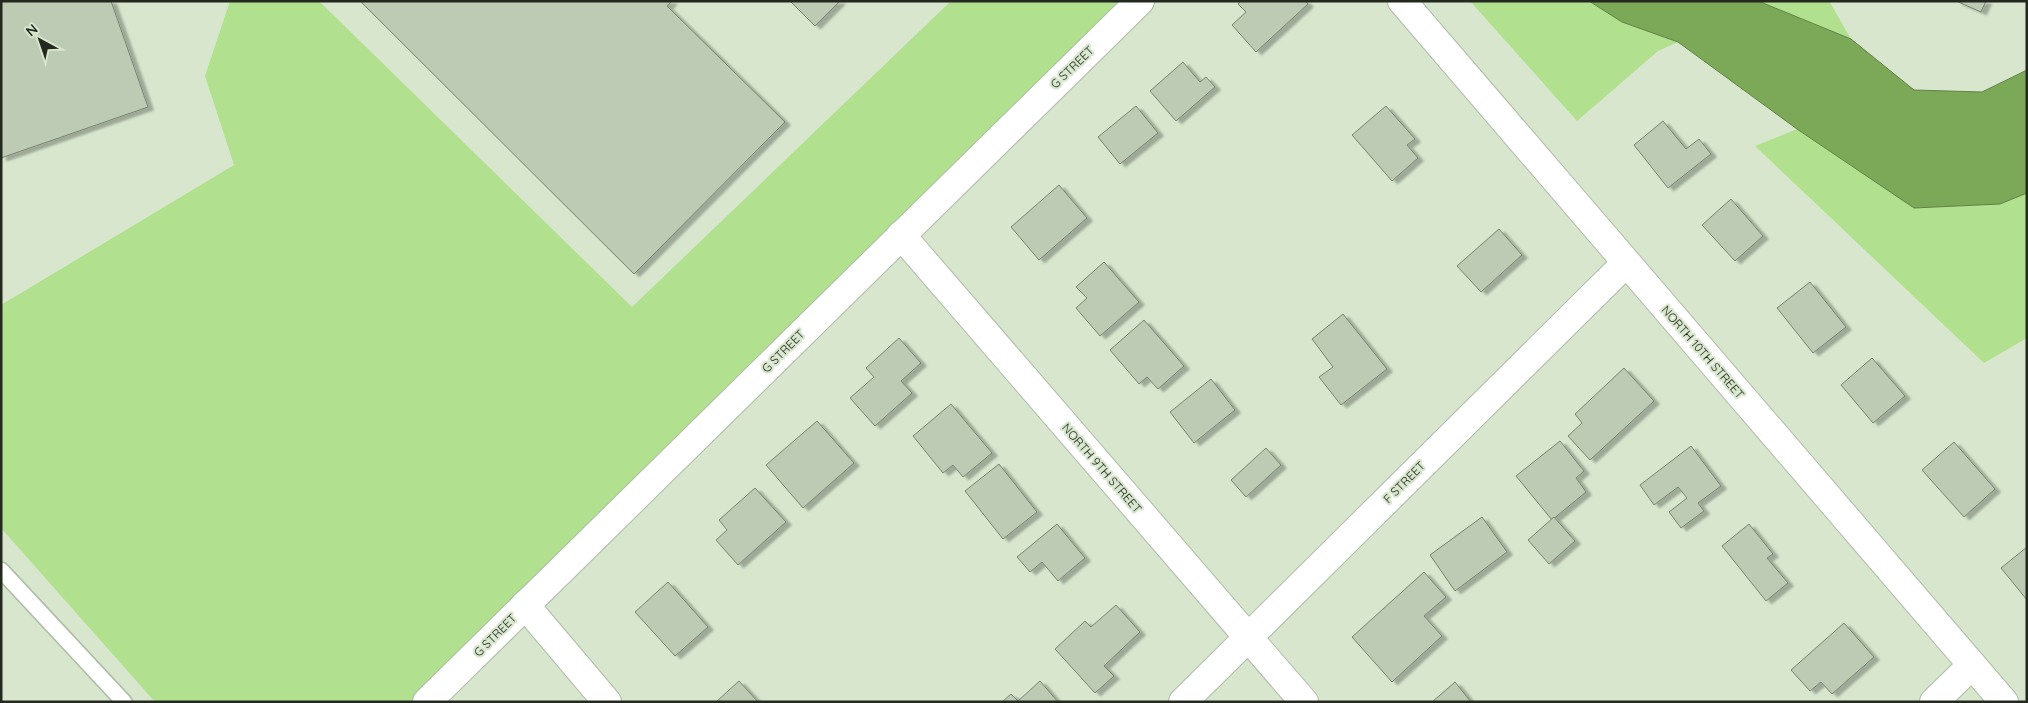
<svg xmlns="http://www.w3.org/2000/svg" width="2028" height="703" font-family="Quicksand,sans-serif">
  <style>
    .green { fill: #b1e08f }
    .water { fill: #7ba957; stroke: #618346 }
    .building { fill: #becbb4; stroke: #76836e; filter: url(#shadow) }
    .lines { fill: none; stroke-linecap: round; stroke-linejoin: round }
    .service-casing { stroke: #aebca5; stroke-width: 18 }
    .minor-casing { stroke: #aebca5; stroke-width: 30 }
    .service { stroke: #fff; stroke-width: 15 }
    .minor { stroke: #fff; stroke-width: 28 }
    .labels { text-anchor: middle; dominant-baseline: central; stroke-width: 4.5; stroke-linejoin: round; paint-order: stroke }
    .street-label { font-size: 12px; fill: #242920; stroke: #d8e6ce }
  </style>
  <defs>
    <filter id="shadow"><feDropShadow dx="5.5" dy="3" stdDeviation="1" flood-color="#0004"/></filter>
  </defs>
  <rect width="100%" height="100%" fill="#d8e6ce"/>
  <g class="green">
    <path d="M230,1H319L632,307L951,1H1138L429,702H155L1,528V305L234,165L205,76Z"/>
    <path d="M1470,1H1589L1622,22L1678,42L1658,51L1577,121Z"/>
    <path d="M1758,1H1829L1851,39Z"/>
    <path d="M1797,129L1914,208L2000,204L2027,193V338L1984,363L1755,146Z"/>
  </g>
  <path class="water" d="M1589,1H1758L1851,39L1914,90L1982,92L2027,70V193L2000,204L1914,208L1797,129L1678,42L1622,22Z"/>
  <g class="building">
    <path d="M1,1H111L148,107L1,158Z"/>
    <path d="M360,1H672L667,6L785,122L634,274Z"/>
    <path d="M790,1H840L815,26Z"/>
    <path d="M1241,1H1305L1308,4L1256,52L1232,25L1246,12L1238,4Z"/>
    <path d="M1956,1H1986L1981,12Z"/>
    <path d="M1183,62L1200,82L1206,77L1215,87L1176,121L1150,91Z"/>
    <path d="M1136,106L1158,133L1120,164L1098,137Z"/>
    <path d="M1386,106L1415,139L1407,145L1418,158L1392,181L1352,135Z"/>
    <path d="M1663,121L1686,149L1699,139L1711,154L1668,188L1634,145Z"/>
    <path d="M1059,185L1087,218L1039,260L1011,227Z"/>
    <path d="M1731,199L1763,236L1735,261L1702,225Z"/>
    <path d="M1499,229L1522,255L1481,292L1457,266Z"/>
    <path d="M1104,262L1139,302L1100,336L1076,308L1087,298L1076,287Z"/>
    <path d="M1810,282L1846,327L1813,353L1777,308Z"/>
    <path d="M1343,314L1387,369L1341,405L1319,377L1333,367L1312,339Z"/>
    <path d="M1144,320L1184,366L1158,389L1147,377L1139,384L1110,350Z"/>
    <path d="M899,338L921,363L901,381L912,393L875,426L850,398L874,377L866,368Z"/>
    <path d="M1872,358L1905,396L1873,423L1841,385Z"/>
    <path d="M1624,368L1654,401L1590,460L1568,436L1582,423L1575,414Z"/>
    <path d="M1211,379L1235,410L1194,443L1170,412Z"/>
    <path d="M951,404L992,453L963,477L953,465L943,473L913,436Z"/>
    <path d="M817,421L854,463L803,508L766,465Z"/>
    <path d="M1560,441L1584,471L1576,478L1586,492L1552,520L1516,476Z"/>
    <path d="M1954,442L1995,489L1964,517L1922,470Z"/>
    <path d="M1691,446L1721,486L1698,503L1704,511L1681,528L1669,512L1687,498L1678,487L1654,505L1640,485Z"/>
    <path d="M1266,448L1281,465L1246,497L1231,480Z"/>
    <path d="M999,464L1037,512L1003,539L965,491Z"/>
    <path d="M755,488L786,522L738,565L716,540L727,530L719,520Z"/>
    <path d="M1482,517L1507,552L1455,591L1430,555Z"/>
    <path d="M1554,517L1575,541L1549,564L1528,540Z"/>
    <path d="M1057,524L1085,558L1058,581L1042,562L1030,572L1017,557Z"/>
    <path d="M1749,524L1773,554L1767,558L1788,583L1766,601L1722,546Z"/>
    <path d="M2027,547V600L2001,568Z"/>
    <path d="M1424,572L1446,597L1424,616L1442,636L1392,682L1352,637Z"/>
    <path d="M668,582L708,627L675,656L635,612Z"/>
    <path d="M1116,605L1140,632L1104,666L1114,676L1095,693L1055,649L1085,621L1091,627Z"/>
    <path d="M1844,623L1874,657L1832,694L1821,682L1810,691L1791,670Z"/>
    <path d="M739,681L758,702H716Z"/>
    <path d="M1040,681L1058,702H1002L1011,694L1018,701Z"/>
    <path d="M1455,682L1471,702H1432Z"/>
  </g>
  <g class="lines">
    <defs>
      <path id="service" d="M1,570L124,702"/>
      <g id="minor">
        <path d="M1402,1L2004,702"/>
        <path d="M901,235L1304,702"/>
        <path d="M525,605L607,702"/>
        <path d="M427,702L1140,1"/>
        <path d="M1183,702L1626,263"/>
        <path d="M1934,702L1972,665"/>
      </g>
    </defs>
    <use href="#service" class="service-casing"/>
    <use href="#minor" class="minor-casing"/>
    <use href="#service" class="service"/>
    <use href="#minor" class="minor"/>
  </g>
  <g class="labels">
    <g class="street-label">
      <text transform="translate(1072 67) rotate(-44)">G STREET</text>
      <text transform="translate(783 351) rotate(-45)">G STREET</text>
      <text transform="translate(1703 352) rotate(49)">NORTH 10TH STREET</text>
      <text transform="translate(1102 468) rotate(49)">NORTH 9TH STREET</text>
      <text transform="translate(1404 482) rotate(-45)">F STREET</text>
      <text transform="translate(495 635) rotate(-45)">G STREET</text>
    </g>
  </g>
  <rect width="2028" height="703" fill="none" stroke="#242920" stroke-width="5"/>
  <g transform="translate(40 40) rotate(320)" stroke="#d8e6ce" stroke-width="4" paint-order="stroke">
  <path d="M0-4L9 19L0 12L-9 19Z" fill="#242920"/>
  <text y="-8" font-size="14" font-weight="bold" text-anchor="middle" fill="#242920">N</text>
  </g>
</svg>
